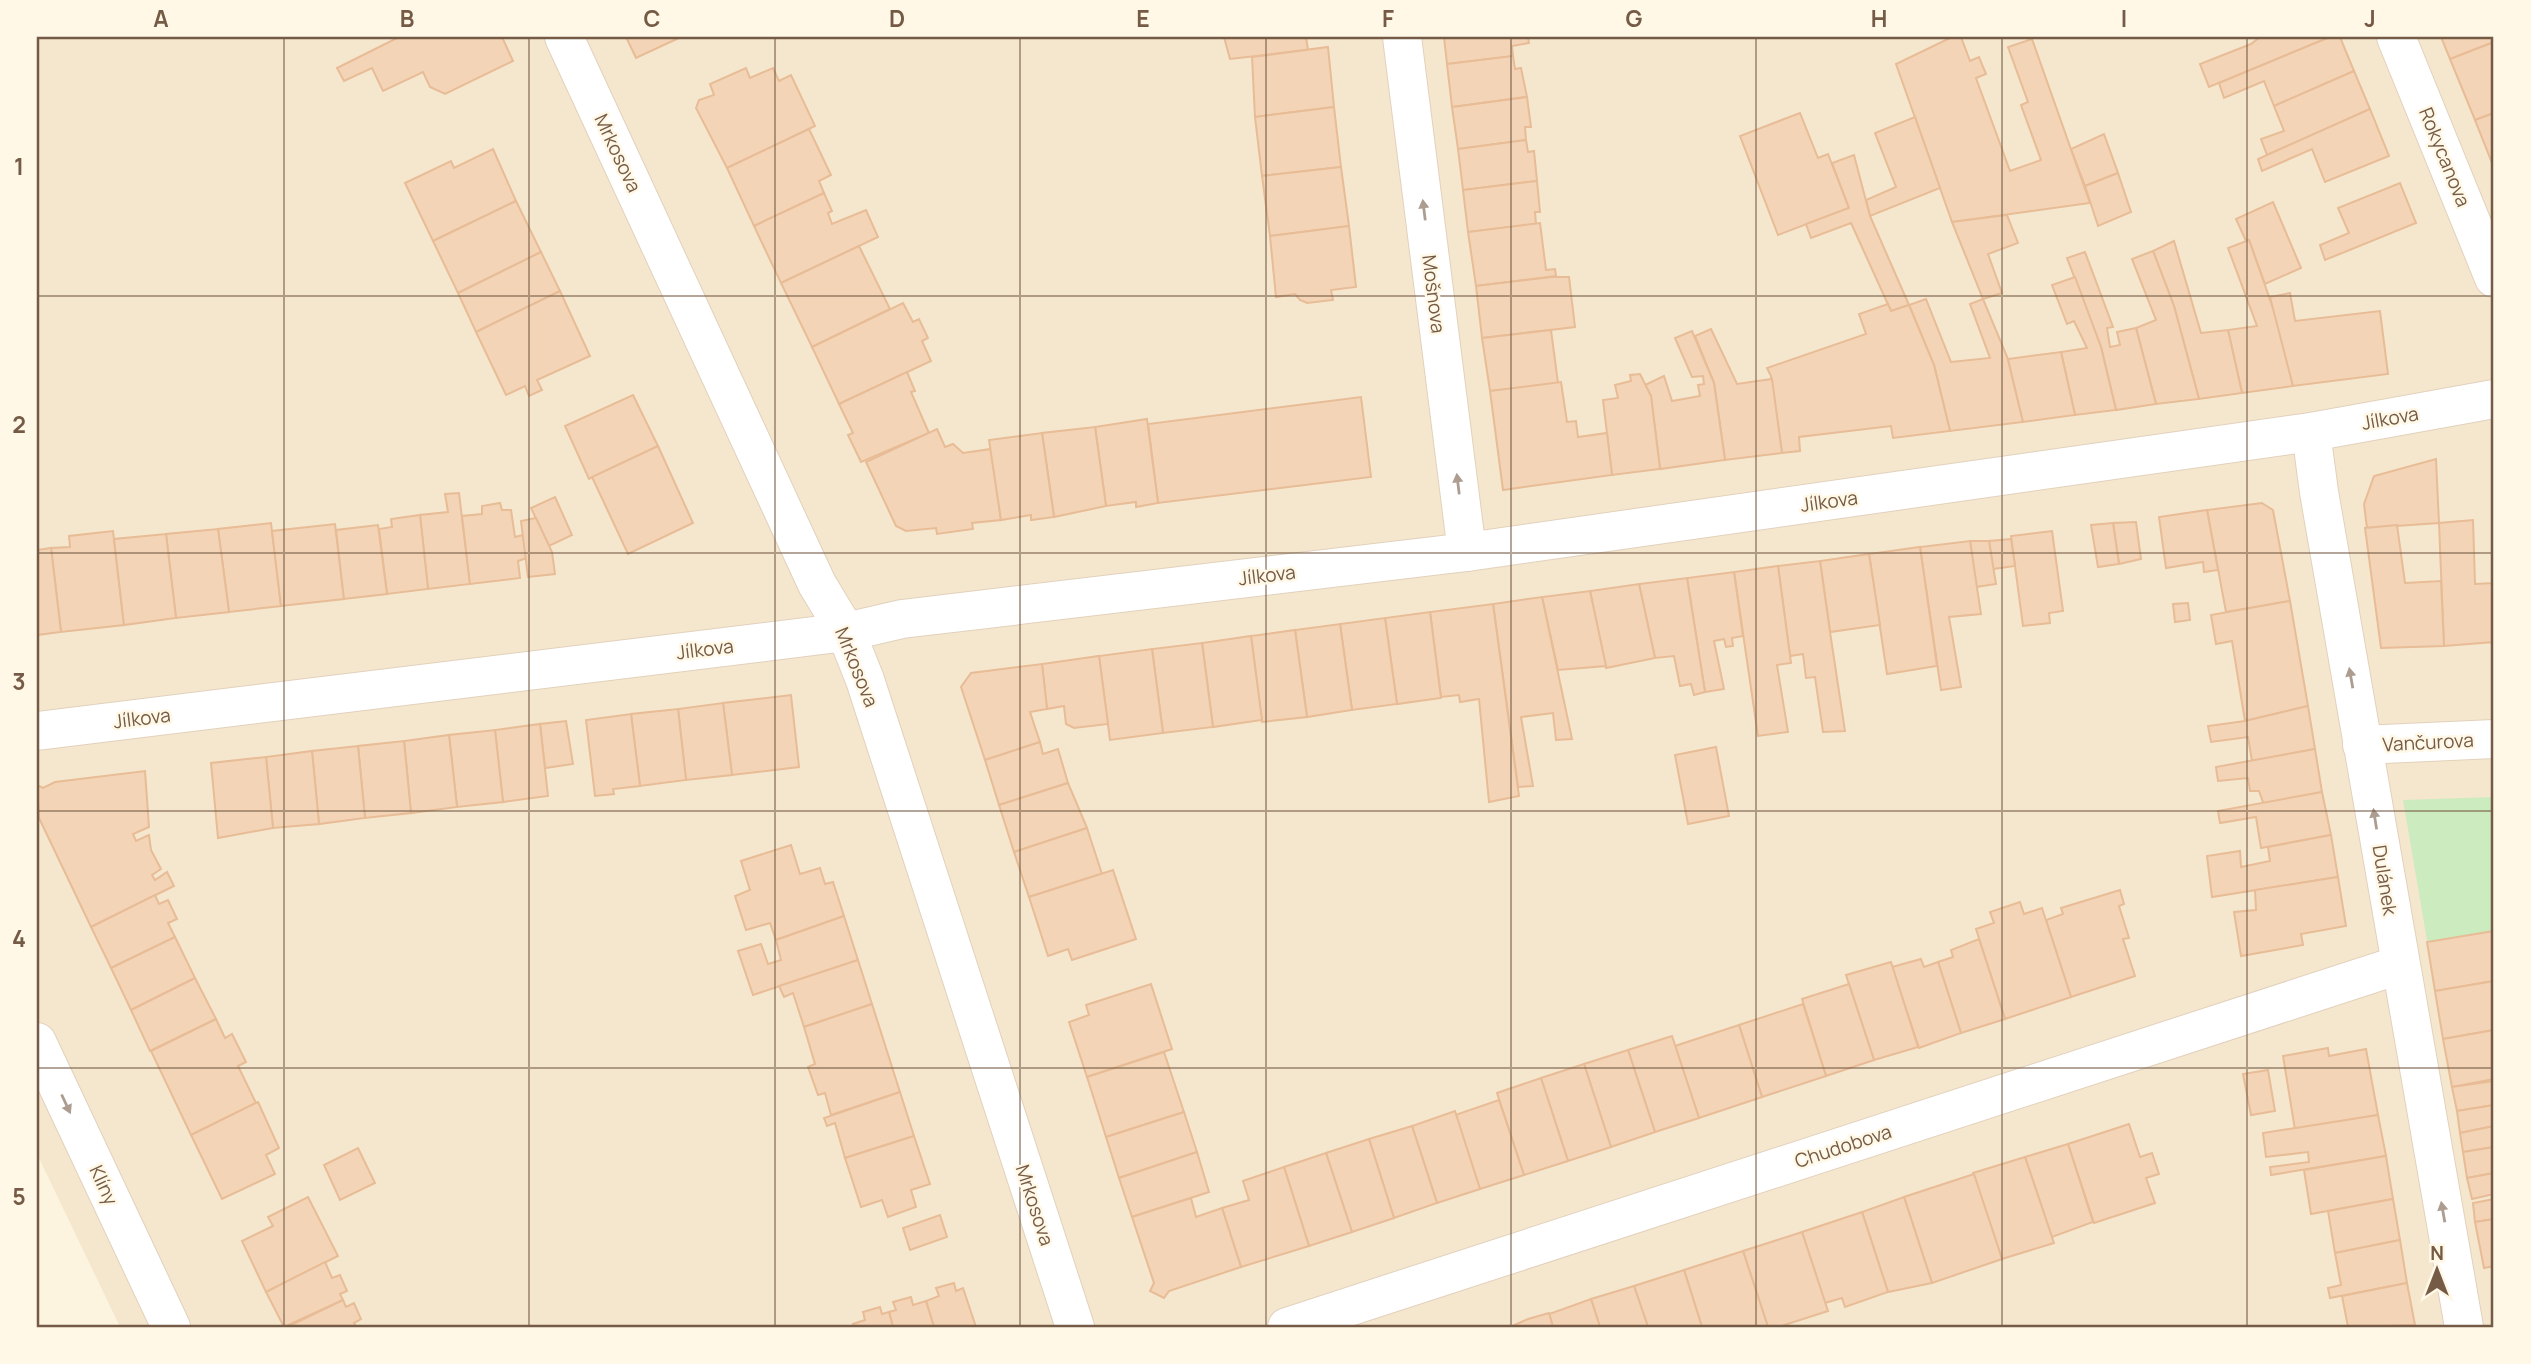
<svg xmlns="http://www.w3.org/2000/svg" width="2531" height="1364" font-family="Manrope,sans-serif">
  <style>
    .residential { fill: #f5e7ce }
    .green { fill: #ccebbe }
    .building { fill: #f4d4b6; stroke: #e7bc96; stroke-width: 2 }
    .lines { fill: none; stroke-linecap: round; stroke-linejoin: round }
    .minor-casing { stroke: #e2d1bc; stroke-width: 40 }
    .minor { stroke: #fff; stroke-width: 38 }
    .oneway { fill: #ac9d90 }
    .grid { fill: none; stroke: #755b46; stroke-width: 2; stroke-opacity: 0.55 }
    .labels { text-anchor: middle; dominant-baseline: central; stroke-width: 5; stroke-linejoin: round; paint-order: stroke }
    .street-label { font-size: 19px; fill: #755b46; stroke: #fff8e7 }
    .neatline { fill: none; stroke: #755b46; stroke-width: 2.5 }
    .grid-label { font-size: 23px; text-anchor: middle; font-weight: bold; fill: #755b46 }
  </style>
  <rect width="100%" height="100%" fill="#fdf4e0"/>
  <path class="residential" d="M37,37H2494V1327H120L37,1154Z"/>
  <path class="green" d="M2494,797V932L2428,946L2403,800Z"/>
  <g class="building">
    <path d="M399,37H502L513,61L445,94L430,87L423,72L383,91L372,68L344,81L337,68Z"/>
    <path d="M626,37H681L636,58Z"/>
    <path d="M1224,37H1306L1308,50L1230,59Z"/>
    <path d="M1444,37H1528L1529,43L1512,46L1513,56L1447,64Z"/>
    <path d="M1952,37H1961L1970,61L1979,57L1986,74L1976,78L2010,171L2041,160L2021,105L2028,102L2008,47L2032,39L2090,203L1952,222L1896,64Z"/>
    <path d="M2260,37H2330L2209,87L2200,64L2251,44Z"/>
    <path d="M2330,37H2340L2354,71L2274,106L2264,81L2224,98L2219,83Z"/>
    <path d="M2441,37H2494V42L2450,59Z"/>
    <path d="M2494,42V113L2475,120L2450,59Z"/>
    <path d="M1328,47L1334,107L1255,117L1252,57Z"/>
    <path d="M1513,56L1515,69L1521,68L1527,97L1452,107L1447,64Z"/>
    <path d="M746,68L750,78L773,68L779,81L791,75L815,126L727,168L696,108L699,100L714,95L710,84Z"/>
    <path d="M2354,71L2370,109L2267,155L2261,139L2284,131L2274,106Z"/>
    <path d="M1527,97L1531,127H1525L1526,140L1458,149L1452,107Z"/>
    <path d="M1334,107L1341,167L1262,176L1255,117Z"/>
    <path d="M2370,109L2389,156L2325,182L2312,149L2262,171L2258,159Z"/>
    <path d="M1800,113L1818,158L1828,154L1849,208L1778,235L1740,136Z"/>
    <path d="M2494,113V168L2475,120Z"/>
    <path d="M1915,117L1940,188L1870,216L1866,200L1896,187L1875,133Z"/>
    <path d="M809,129L831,175L819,181L824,193L754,226L727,168Z"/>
    <path d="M2104,134L2118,173L2085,186L2071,149Z"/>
    <path d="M1526,140L1528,152L1534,151L1537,181L1463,190L1458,149Z"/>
    <path d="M493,149L516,201L433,241L405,183L451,161L454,168Z"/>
    <path d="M1854,155L1870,216L1909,305L1891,311L1851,223L1811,238L1806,224L1849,208L1832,163Z"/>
    <path d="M1341,167L1349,226L1270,236L1262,176Z"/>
    <path d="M2118,173L2131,212L2098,226L2085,186Z"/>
    <path d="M1537,181L1540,212H1535L1536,224L1468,232L1463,190Z"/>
    <path d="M2400,183L2416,223L2325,260L2320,245L2349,233L2338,208Z"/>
    <path d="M824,193L832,211L828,213L832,224L866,210L878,237L781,283L754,226Z"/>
    <path d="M516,201L541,252L458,293L433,241Z"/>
    <path d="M2273,202L2301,268L2265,284L2249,240L2246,241L2236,219Z"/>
    <path d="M2007,215L2018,243L1988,254L2002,293L1983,299L1952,222Z"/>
    <path d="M1540,223L1546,270L1555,269L1556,276L1476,286L1468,232Z"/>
    <path d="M1349,226L1356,287L1331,290L1333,300L1307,303L1300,300L1295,294L1276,297L1270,236Z"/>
    <path d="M2249,240L2279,325L2293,386L2242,393L2228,330L2257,326L2228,248Z"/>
    <path d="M2174,241L2201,333L2228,330L2242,393L2199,399L2174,306L2153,251Z"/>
    <path d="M859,246L890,309L812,347L781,283Z"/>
    <path d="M2153,251L2174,306L2199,399L2156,404L2136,328L2156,320L2132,259Z"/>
    <path d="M541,252L560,291L476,332L458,293Z"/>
    <path d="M2085,252L2113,327L2107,328L2110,347L2120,345L2117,332L2136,328L2156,404L2116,410L2101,347L2067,258Z"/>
    <path d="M1552,277H1569L1575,327L1482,338L1476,286Z"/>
    <path d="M2075,277L2101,347L2116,410L2075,415L2061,352L2087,348L2074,321L2067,324L2052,285Z"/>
    <path d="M560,291L590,356L537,380L542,390L529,396L525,386L506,395L476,332Z"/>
    <path d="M2290,293L2295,321L2380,311L2388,374L2293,386L2270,297Z"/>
    <path d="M1926,299L1951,362L1990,358L1970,304L1983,299L2008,359L2023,422L1950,431L1934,365L1909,305Z"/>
    <path d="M903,303L913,322L919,319L928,338L922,341L931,361L839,404L812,347Z"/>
    <path d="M1888,304L1891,311L1909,305L1934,365L1950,431L1893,438L1891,426L1799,437L1800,451L1782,453L1771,376L1767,368L1866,334L1859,314Z"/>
    <path d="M1711,329L1737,384L1772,379L1782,453L1725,460L1714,383L1695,336Z"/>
    <path d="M1551,330L1558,383L1490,391L1482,338Z"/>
    <path d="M1692,331L1714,383L1725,460L1660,469L1651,396L1645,385L1664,376L1672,401L1700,396L1698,385L1704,384L1703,376L1692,377L1675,338Z"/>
    <path d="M2061,352L2075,415L2023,422L2008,359Z"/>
    <path d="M907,372L915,391L911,392L929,433L861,462L848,435L853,433L839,404Z"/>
    <path d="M1640,374L1651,396L1660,469L1612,475L1603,400L1618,398L1615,385L1631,381L1630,375Z"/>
    <path d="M1561,382L1567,422L1576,421L1578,437L1607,433L1612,475L1503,490L1490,391Z"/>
    <path d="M633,395L658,446L589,479L565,426Z"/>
    <path d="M1361,397L1371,477L1158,503L1148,424Z"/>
    <path d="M1147,419L1158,503L1136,507V502L1106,506L1095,427Z"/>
    <path d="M1095,427L1106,506L1054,517L1042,433Z"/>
    <path d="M937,429L945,447L953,444L963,453L991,449L1001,520L972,523L973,529L937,534L936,528L906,531L896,526L866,462Z"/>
    <path d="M1042,433L1054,517L1031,520V515L1001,520L989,440Z"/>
    <path d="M658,446L693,523L628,554L592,477Z"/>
    <path d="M2436,459L2439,523L2367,528L2364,504L2374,476Z"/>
    <path d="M459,493L470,584L428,589L420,515L448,512L445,494Z"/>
    <path d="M555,497L572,535L549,546L531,508Z"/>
    <path d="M500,503L502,510H511L515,537L523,535L527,558L518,561L520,578L470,584L462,516L482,514V506Z"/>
    <path d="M2262,503L2273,510L2290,601L2226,612L2207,510Z"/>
    <path d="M2207,510L2218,570L2204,572L2203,562L2166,568L2159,517Z"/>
    <path d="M420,515L428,589L387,594L379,529L392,527L391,519Z"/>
    <path d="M536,518L552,552L555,574L528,577L521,521Z"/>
    <path d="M2473,520L2475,584L2494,583V642L2444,646L2439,523Z"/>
    <path d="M2136,522L2141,559L2119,564L2113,523Z"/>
    <path d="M271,523L281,606L229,612L218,529Z"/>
    <path d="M2113,523L2119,564L2098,567L2091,525Z"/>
    <path d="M335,524L344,599L281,606L272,531Z"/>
    <path d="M378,525L387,594L344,599L336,530Z"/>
    <path d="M2397,525L2405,583L2441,581L2444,646L2381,648L2365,528Z"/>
    <path d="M218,529L229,612L176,618L166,534Z"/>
    <path d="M113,531L124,625L61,632L51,548L70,547L69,536Z"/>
    <path d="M2052,531L2063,611L2049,613L2050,623L2023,626L2011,536Z"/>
    <path d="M166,534L176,618L124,625L114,539Z"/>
    <path d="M2011,539L2015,566L1993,569L1989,541Z"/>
    <path d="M1970,541H1989L1996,584L1976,587Z"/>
    <path d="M1970,541L1981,614L1949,617L1961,687L1941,690L1920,547Z"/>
    <path d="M1920,547L1937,666L1887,674L1869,554Z"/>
    <path d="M51,548L61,632L37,635V550Z"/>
    <path d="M1869,554L1880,625L1830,632L1820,561Z"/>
    <path d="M1820,561L1830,632L1845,731L1823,732L1815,677L1806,678L1803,654L1790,656L1778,566Z"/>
    <path d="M1778,566L1791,663L1777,665L1788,732L1758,736L1734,572Z"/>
    <path d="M1734,572L1743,636L1732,638L1733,646L1726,647L1724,639L1714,641L1724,689L1705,692L1687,578Z"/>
    <path d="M1687,578L1705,692L1694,695L1691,684L1680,686L1674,656L1655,658L1639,584Z"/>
    <path d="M1639,584L1655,658L1606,668L1590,591Z"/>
    <path d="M1590,591L1606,666L1558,670L1542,597Z"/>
    <path d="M1542,597L1572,739L1556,740L1553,713L1521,717L1533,786L1518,787L1493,604Z"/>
    <path d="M2290,601L2308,706L2245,721L2232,641L2216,644L2211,615Z"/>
    <path d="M2188,603L2190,620L2175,622L2173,604Z"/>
    <path d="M1493,604L1519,796L1489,802L1479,699L1460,702L1459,695L1441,697L1430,612Z"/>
    <path d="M1430,612L1441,698L1397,704L1385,618Z"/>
    <path d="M1385,618L1397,704L1352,710L1340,624Z"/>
    <path d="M1340,624L1352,710L1307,717L1295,630Z"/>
    <path d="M1295,630L1307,717L1262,722L1251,636Z"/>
    <path d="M1251,636L1262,720L1213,727L1202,643Z"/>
    <path d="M1202,643L1213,727L1163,733L1152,649Z"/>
    <path d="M1152,649L1163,733L1110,740L1099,656Z"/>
    <path d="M1099,656L1108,724L1074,728L1066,724L1064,706L1047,709L1042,664Z"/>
    <path d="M1042,664L1047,709L1030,712L1040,742L985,760L961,687L971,673Z"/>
    <path d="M791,695L799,767L732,775L723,703Z"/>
    <path d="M723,703L732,775L686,780L678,709Z"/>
    <path d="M2308,706L2315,749L2252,761L2248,737L2211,742L2208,726L2245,721Z"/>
    <path d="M678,709L686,780L640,786L631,714Z"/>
    <path d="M631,714L640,786L613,789L614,794L595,796L586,720Z"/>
    <path d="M566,721L573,764L545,768L540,724Z"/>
    <path d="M540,724L548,796L503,802L495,730Z"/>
    <path d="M495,730L503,802L457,807L449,735Z"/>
    <path d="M449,735L457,807L411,813L404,741Z"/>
    <path d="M404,741L411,813L365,818L358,746Z"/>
    <path d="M1040,742L1043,754L1058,749L1068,783L999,805L985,760Z"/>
    <path d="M358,746L365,818L319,824L312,751Z"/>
    <path d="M1716,747L1729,816L1688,824L1675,755Z"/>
    <path d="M2315,749L2322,792L2264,805L2259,791H2250L2248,778L2218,781L2216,767Z"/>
    <path d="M312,751L319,824L273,828L266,757Z"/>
    <path d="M266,757L273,828L218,838L211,763Z"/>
    <path d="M145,771L149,827L133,834L136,841L149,835L151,850L161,869L152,875L155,880L167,872L174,886L91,927L39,818L37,785L43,788L55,782Z"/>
    <path d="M1068,783L1087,828L1014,852L999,805Z"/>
    <path d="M2322,792L2331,835L2261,848L2256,817L2220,823L2218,811Z"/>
    <path d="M1087,828L1102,874L1029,897L1014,852Z"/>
    <path d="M2331,835L2338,877L2212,897L2207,856L2240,851L2241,867L2270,861L2268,847Z"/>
    <path d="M791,845L800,874L820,868L825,884L833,882L844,916L776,940L770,923L746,930L735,896L750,890L741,861Z"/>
    <path d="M1113,870L1136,939L1072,960L1068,949L1048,956L1029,897Z"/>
    <path d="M2338,877L2346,926L2301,934L2303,945L2241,956L2234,912L2256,910L2255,890Z"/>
    <path d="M2120,890L2124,904L2119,906L2129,938L2123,939L2135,976L2071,997L2046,920L2063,914L2061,908Z"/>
    <path d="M155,895L159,904L168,900L177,919L168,923L175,937L111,968L91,927Z"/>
    <path d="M2020,902L2024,914L2042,908L2071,997L2005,1019L1976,929L1994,923L1990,912Z"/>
    <path d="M844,916L858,960L753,995L738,951L761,944L768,964L781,960L776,940Z"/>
    <path d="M2494,931V981L2435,991L2427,942Z"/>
    <path d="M175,937L195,978L131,1010L111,968Z"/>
    <path d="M1979,939L2005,1019L1961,1033L1938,962L1953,957L1951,950Z"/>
    <path d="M1921,959L1924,967L1938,962L1961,1033L1919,1048L1892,967Z"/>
    <path d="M858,960L872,1004L804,1027L793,993L784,997L779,986Z"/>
    <path d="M1891,962L1918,1047L1874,1060L1846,975Z"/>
    <path d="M195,978L216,1019L150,1051L131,1010Z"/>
    <path d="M2494,981V1030L2443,1039L2435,991Z"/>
    <path d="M1151,984L1172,1049L1087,1077L1069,1022L1089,1015L1086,1005Z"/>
    <path d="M1849,984L1874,1060L1826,1076L1802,999Z"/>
    <path d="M872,1004L900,1092L831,1115L825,1093L818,1095L808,1067L815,1064L804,1027Z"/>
    <path d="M1803,1004L1826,1076L1762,1097L1739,1025Z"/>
    <path d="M216,1019L225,1038L232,1034L246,1062L238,1066L256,1103L191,1135L151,1051Z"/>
    <path d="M1739,1025L1762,1097L1699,1118L1675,1046Z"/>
    <path d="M2494,1030V1079L2452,1087L2443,1039Z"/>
    <path d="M1672,1036L1699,1118L1655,1132L1628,1050Z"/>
    <path d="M2328,1048L2329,1056L2366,1049L2378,1115L2295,1130L2283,1056Z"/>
    <path d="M1628,1050L1655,1132L1611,1147L1584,1064Z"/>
    <path d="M1164,1052L1184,1112L1106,1137L1087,1077Z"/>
    <path d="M1584,1064L1611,1147L1568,1161L1541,1078Z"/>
    <path d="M2268,1070L2275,1111L2251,1115L2243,1074Z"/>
    <path d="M1541,1078L1568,1161L1524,1175L1497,1093Z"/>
    <path d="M2494,1081V1105L2457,1111L2452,1087Z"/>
    <path d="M900,1092L914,1136L845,1158L835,1123L827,1126L824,1118Z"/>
    <path d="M1499,1100L1524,1175L1480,1189L1455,1115Z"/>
    <path d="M258,1102L279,1148L266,1155L275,1174L222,1199L191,1135Z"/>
    <path d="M2494,1105V1126L2460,1133L2457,1111Z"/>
    <path d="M1455,1111L1480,1189L1437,1203L1412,1126Z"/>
    <path d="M1184,1112L1197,1152L1119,1178L1106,1137Z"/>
    <path d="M2378,1115L2386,1156L2271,1175L2270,1167L2309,1162L2308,1152L2266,1157L2263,1133Z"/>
    <path d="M2129,1124L2140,1157L2152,1153L2159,1174L2146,1178L2155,1203L2094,1223L2068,1144Z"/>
    <path d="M1412,1126L1437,1203L1394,1218L1369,1139Z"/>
    <path d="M2494,1126V1147L2463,1152L2460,1133Z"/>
    <path d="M914,1136L930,1184L911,1190L916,1207L888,1217L882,1200L861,1207L845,1158Z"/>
    <path d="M1369,1139L1394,1218L1352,1232L1326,1153Z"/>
    <path d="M2068,1144L2093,1222L2052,1237L2025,1157Z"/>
    <path d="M2494,1147V1173L2467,1178L2463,1152Z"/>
    <path d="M358,1148L375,1183L340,1200L324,1165Z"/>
    <path d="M1197,1152L1209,1192L1132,1217L1119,1178Z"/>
    <path d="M1326,1153L1352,1232L1309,1246L1284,1167Z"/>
    <path d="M2386,1156L2393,1199L2311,1214L2304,1170Z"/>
    <path d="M2025,1157L2054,1243L2002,1259L1973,1173Z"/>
    <path d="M1284,1167L1309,1246L1241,1267L1222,1208L1249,1200L1243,1181Z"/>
    <path d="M2494,1173V1194L2472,1199L2467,1178Z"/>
    <path d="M1974,1174L2002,1259L1932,1283L1904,1197Z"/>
    <path d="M308,1197L338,1256L266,1292L242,1241L273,1226L268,1217Z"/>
    <path d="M1904,1197L1932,1283L1888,1292L1862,1212Z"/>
    <path d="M1191,1198L1196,1217L1222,1208L1241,1267L1169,1291L1164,1298L1150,1291L1154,1283L1132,1217Z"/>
    <path d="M2393,1199L2400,1240L2335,1253L2328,1211Z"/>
    <path d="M2494,1199V1219L2475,1222L2473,1203Z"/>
    <path d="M1862,1212L1888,1292L1845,1307L1842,1298L1825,1303L1802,1232Z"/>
    <path d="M940,1215L947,1237L910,1250L903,1228Z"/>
    <path d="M2494,1219V1266L2484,1268L2475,1222Z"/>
    <path d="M1802,1232L1828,1311L1778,1327H1768L1743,1251Z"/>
    <path d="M2400,1240L2407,1283L2330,1298L2328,1288L2341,1285L2335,1253Z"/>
    <path d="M1743,1251L1768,1327H1702L1684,1270Z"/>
    <path d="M325,1262L332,1278L340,1275L347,1291L340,1294L343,1300L284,1327L266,1292Z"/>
    <path d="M1684,1270L1702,1327H1648L1634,1286Z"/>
    <path d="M954,1283L956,1291L963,1288L976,1327H934L926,1301L939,1296L936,1288Z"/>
    <path d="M2407,1283L2415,1325L2348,1327L2342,1296Z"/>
    <path d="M1634,1286L1648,1327H1600L1591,1299Z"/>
    <path d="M911,1297L913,1305L926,1301L934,1327H893L889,1312L896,1310L893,1302Z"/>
    <path d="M1591,1299L1600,1327H1553L1549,1314Z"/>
    <path d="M343,1300L346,1307L354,1303L361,1319L354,1323L356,1327H287Z"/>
    <path d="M880,1307L882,1314L889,1312L893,1327H854L853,1324L865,1320L863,1312Z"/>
    <path d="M1549,1313L1553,1327H1510L1528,1319Z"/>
  </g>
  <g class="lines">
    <defs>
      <g id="minor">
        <path d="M564,37L817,584L846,632L865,680L1075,1327"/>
        <path d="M1402,37L1467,552"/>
        <path d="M2396,37L2494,278"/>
        <path d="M2311,432L2319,492L2464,1327"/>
        <path d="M37,731L846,632L902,619L1467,552L2311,432L2494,399"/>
        <path d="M2362,745L2494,739"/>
        <path d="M37,1042L171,1327"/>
        <path d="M1287,1327L2399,965"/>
      </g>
    </defs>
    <use href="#minor" class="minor-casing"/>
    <use href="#minor" class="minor"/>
  </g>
  <defs><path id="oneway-solid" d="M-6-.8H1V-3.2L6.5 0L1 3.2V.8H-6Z" transform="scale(1.75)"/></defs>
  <g class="oneway">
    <use href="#oneway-solid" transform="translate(1424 210) rotate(-97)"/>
    <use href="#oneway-solid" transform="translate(1458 484) rotate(-97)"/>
    <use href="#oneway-solid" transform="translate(2351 678) rotate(-100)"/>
    <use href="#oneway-solid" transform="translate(2375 819) rotate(-99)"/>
    <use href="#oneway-solid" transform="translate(66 1104) rotate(65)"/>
    <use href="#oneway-solid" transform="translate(2443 1212) rotate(-100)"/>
  </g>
  <path class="grid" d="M284,37V1327M529,37V1327M775,37V1327M1020,37V1327M1266,37V1327M1511,37V1327M1756,37V1327M2002,37V1327M2247,37V1327M37,296H2494M37,553H2494M37,811H2494M37,1068H2494"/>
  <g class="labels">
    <g class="street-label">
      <text transform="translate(618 153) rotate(65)">Mrkosova</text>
      <text transform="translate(2445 157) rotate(68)">Rokycanova</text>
      <text transform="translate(1434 294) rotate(83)">Mošnova</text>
      <text transform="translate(2390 418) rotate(-10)">Jílkova</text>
      <text transform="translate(1829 501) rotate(-8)">Jílkova</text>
      <text transform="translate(1267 575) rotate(-7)">Jílkova</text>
      <text transform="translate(705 649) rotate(-7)">Jílkova</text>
      <text transform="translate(857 667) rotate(68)">Mrkosova</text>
      <text transform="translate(142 718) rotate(-7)">Jílkova</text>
      <text transform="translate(2428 742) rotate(-3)">Vančurova</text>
      <text transform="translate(2385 880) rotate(81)">Dulánek</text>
      <text transform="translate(1843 1146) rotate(-18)">Chudobova</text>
      <text transform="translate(104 1185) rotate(65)">Klíny</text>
      <text transform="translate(1035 1205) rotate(72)">Mrkosova</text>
    </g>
  </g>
  <rect width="2531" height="1364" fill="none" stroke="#fff8e7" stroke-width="77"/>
  <g transform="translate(2437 1270)" stroke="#fff8e7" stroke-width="5" paint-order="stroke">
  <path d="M0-5L12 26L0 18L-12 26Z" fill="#755b46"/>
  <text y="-10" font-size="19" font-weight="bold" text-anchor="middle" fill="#755b46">N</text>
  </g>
  <rect x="38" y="38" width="2454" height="1288" class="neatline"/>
  <g class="grid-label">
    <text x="161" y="27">A</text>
    <text x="407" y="27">B</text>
    <text x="652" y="27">C</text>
    <text x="897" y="27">D</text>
    <text x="1143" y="27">E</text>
    <text x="1388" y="27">F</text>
    <text x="1634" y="27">G</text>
    <text x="1879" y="27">H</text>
    <text x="2124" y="27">I</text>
    <text x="2370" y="27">J</text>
    <text x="19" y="175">1</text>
    <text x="19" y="433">2</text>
    <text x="19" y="690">3</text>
    <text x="19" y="947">4</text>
    <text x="19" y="1205">5</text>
  </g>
</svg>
